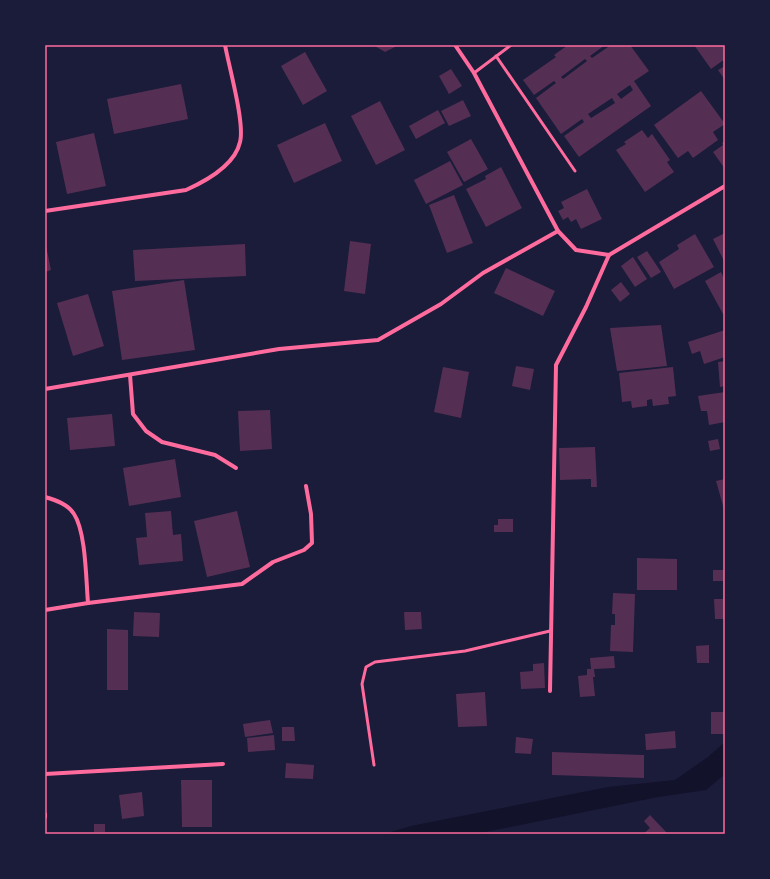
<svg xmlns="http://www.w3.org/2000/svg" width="770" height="879" font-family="'Space Grotesk',sans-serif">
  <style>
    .water { fill: #12122b }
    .building { fill: #542f53; fill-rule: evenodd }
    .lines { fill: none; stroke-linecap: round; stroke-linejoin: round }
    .service { stroke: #ff6b9d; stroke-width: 3 }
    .minor { stroke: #ff6b9d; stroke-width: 4 }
    .neatline { fill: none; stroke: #ff6b9d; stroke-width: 1.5 }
  </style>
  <rect width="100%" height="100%" fill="#1b1b3a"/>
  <path class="water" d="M725,742V774L706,790L658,797L476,834H384L411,826L608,787L675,780L708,757Z"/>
  <g class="building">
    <path d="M373,45H399L385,52Z"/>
    <path d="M568,45H605L590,56L592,58L611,45H630L649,71L634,81L651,106L579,157L564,136L584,122L582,119L561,134L536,98L556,83L554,81L534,95L523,80L556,57L554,55ZM585,59L587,61L563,79L561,77ZM630,85L633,90L621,99L617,94ZM612,98L615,103L591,118L588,114Z"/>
    <path d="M694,45H725V59L711,69Z"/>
    <path d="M305,52L327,91L303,105L281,66Z"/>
    <path d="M725,66V80L718,70Z"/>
    <path d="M451,69L462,86L449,94L439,76Z"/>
    <path d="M181,84L188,119L114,134L107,99Z"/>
    <path d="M701,91L725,124L713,132L718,140L693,158L688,151L678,158L654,125Z"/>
    <path d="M463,100L471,116L449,126L441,111Z"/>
    <path d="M380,101L405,150L376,165L351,116Z"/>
    <path d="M438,110L445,123L416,139L409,126Z"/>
    <path d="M325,123L342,161L294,183L277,145Z"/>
    <path d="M642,130L648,138L652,134L670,160L667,162L674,172L645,192L616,150L626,144L624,142Z"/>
    <path d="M94,133L106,186L67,194L56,142Z"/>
    <path d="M471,139L488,169L464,182L447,152Z"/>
    <path d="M725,141V169L713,152L723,145L722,143Z"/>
    <path d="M450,161L463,185L426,204L414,180Z"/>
    <path d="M501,167L522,208L486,227L466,189L486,179L485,176Z"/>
    <path d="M587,189L602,219L581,229L576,219L571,222L568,217L563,220L558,211L564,208L561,202Z"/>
    <path d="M454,195L473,243L447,253L429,205Z"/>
    <path d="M725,233V263L713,239Z"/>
    <path d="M695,234L714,267L674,289L659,262L679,249L677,245Z"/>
    <path d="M45,241L51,270L45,272Z"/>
    <path d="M350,241L371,244L365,294L344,291Z"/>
    <path d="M245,244L246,276L135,281L133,250Z"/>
    <path d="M647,251L661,272L651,278L637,257Z"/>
    <path d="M633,257L647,279L635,287L621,266Z"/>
    <path d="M506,268L555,291L543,316L494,293Z"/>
    <path d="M721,272L725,280V313L723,314L705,281Z"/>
    <path d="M184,280L195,350L122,360L112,291Z"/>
    <path d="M621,282L630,294L620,302L611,290Z"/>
    <path d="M88,294L104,346L73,356L57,303Z"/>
    <path d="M661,325L667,366L617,371L610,328Z"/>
    <path d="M725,330V357L704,364L700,351L692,354L688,342Z"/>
    <path d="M725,361V386L720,387L718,362Z"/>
    <path d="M516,366L534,369L530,390L512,386Z"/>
    <path d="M443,367L469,372L461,418L434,412Z"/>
    <path d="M673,367L676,396L668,397L669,404L653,406L652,399L647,400V406L632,408L631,401L622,402L619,373Z"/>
    <path d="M725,392V422L709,425L707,411H701L698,396Z"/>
    <path d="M270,410L272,449L240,451L238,411Z"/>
    <path d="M112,414L115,446L70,450L67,418Z"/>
    <path d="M718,439L720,449L710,451L708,441Z"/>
    <path d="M595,447L597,487H591V479L560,480L559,448Z"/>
    <path d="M175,459L181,497L129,506L123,468Z"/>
    <path d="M725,479V513L716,481Z"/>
    <path d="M171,511L173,535L181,534L183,561L139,565L136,538L147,537L145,513Z"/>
    <path d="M237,511L250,567L207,577L194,521Z"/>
    <path d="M498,519H513V532H494V525H498Z"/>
    <path d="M637,558L677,559V590H637Z"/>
    <path d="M713,570H725V619H715L714,599H723V581H713Z"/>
    <path d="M613,593L635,594L633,652L610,651L611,625H615V614H612Z"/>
    <path d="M134,612L160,613L159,637L133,636Z"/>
    <path d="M404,612H421L422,629L405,630Z"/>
    <path d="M107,629L128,630V690H107Z"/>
    <path d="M709,645V663H697L696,646Z"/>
    <path d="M614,656L615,668L594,669L595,677H593L595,696L580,697L578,676L587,675V669H591L590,658Z"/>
    <path d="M544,663L545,688L521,689L520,672L533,671V664Z"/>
    <path d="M485,692L487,726L458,727L456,694Z"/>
    <rect x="711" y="712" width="14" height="22"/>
    <path d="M270,720L273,733L245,737L243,724Z"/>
    <path d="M282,727H294L295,741H282Z"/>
    <path d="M675,731L676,748L646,750L645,734Z"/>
    <path d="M274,735L275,750L248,752L247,738Z"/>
    <path d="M516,737L533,739L531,754L515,753Z"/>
    <path d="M552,752L644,755V778L552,775Z"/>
    <path d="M286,763L314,765L313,779L285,778Z"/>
    <path d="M181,780H212V827H182Z"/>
    <path d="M142,792L144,816L122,819L119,795Z"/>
    <path d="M650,815L668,834H643L650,828L644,821Z"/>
    <rect x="94" y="824" width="11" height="8"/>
  </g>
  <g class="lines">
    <g class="service">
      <path d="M496,56L575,171"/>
      <path d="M474,73L511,45"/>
      <path d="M374,765L362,684L366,667L375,662L465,651L550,631"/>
    </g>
    <g class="minor">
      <path d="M455,45L474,73L558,231L576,250L609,255L725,186"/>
      <path d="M45,211L186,190C206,181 235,165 240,142C245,123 229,67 225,45"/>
      <path d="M130,375L133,414L146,431L162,442L215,455L236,468"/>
      <path d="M45,389L279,349L378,340L441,304L483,273L558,231"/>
      <path d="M45,497C55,500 68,504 74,514C86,532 86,580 88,603"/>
      <path d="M45,610L88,603L242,584L273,562L304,550L312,543L311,514L306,486"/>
      <path d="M550,691L556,365L586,307L609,255"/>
      <path d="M45,774L223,764"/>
      <path d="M45,814V817"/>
    </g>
  </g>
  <rect width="770" height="879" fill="none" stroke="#1b1b3a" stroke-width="92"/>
  <rect x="46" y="46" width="678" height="787" class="neatline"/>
</svg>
